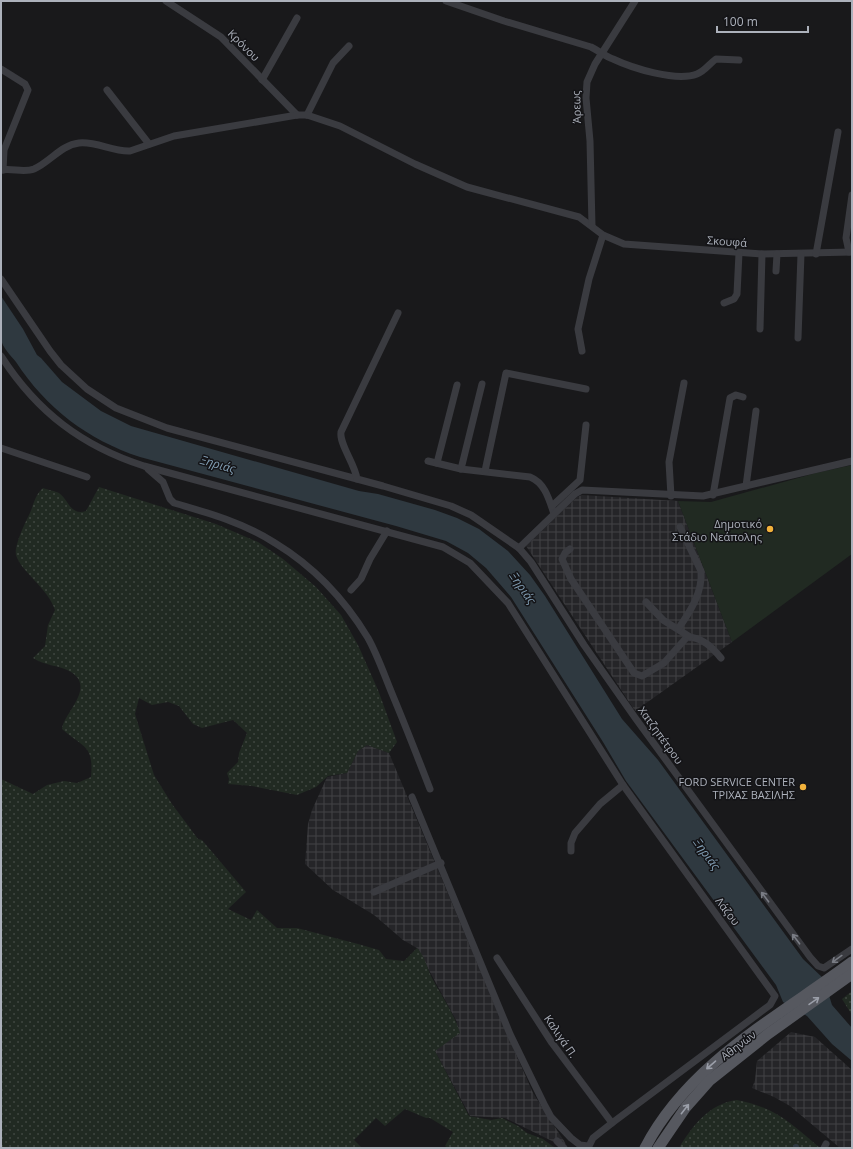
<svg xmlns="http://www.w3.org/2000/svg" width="853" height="1149" font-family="'Open Sans',sans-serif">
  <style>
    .industrial { fill: url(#industrial-grid) }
    .grass { fill: url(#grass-dots) }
    .pitch { fill: #212a22 }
    .water { fill: #2f3940 }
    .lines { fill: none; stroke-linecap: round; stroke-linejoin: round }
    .canal { stroke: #2f3940; stroke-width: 6 }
    .street { stroke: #3a3b40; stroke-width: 7 }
    .primary { stroke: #56585f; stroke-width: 11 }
    .oneway { stroke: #797c84 }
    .oneway2 { stroke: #9b9fa9 }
    .poi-dot { fill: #f2b23b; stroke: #141417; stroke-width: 1.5 }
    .labels { text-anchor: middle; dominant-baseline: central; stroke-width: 3; stroke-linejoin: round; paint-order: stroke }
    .street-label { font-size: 11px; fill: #acb1bb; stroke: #141417 }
    .poi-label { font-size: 11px; fill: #acb1bb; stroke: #141417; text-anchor: end }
    .water-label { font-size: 12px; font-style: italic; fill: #839fb5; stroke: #141417 }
  </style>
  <defs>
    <pattern id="industrial-grid" width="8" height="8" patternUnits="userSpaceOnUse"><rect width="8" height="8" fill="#252528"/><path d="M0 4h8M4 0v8" fill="none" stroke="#424245"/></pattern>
    <pattern id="grass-dots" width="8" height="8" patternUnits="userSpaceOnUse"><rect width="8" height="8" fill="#212a22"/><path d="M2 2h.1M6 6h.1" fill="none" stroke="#3f4640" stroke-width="1.8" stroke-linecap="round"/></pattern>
  </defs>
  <rect width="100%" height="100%" fill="#19191b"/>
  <g class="industrial">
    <path d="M582,495L678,501L732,642L635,711L526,546L577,497Z"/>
    <path d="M367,745L389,753L501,1020L533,1093L566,1144L560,1148L552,1141L505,1118L470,1116L435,1051L457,1022L417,948L403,940L374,915L333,890L305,864L308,824L312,810L327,777L347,773L358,751Z"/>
    <path d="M791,1032L815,1037L852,1070V1148H840L790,1106L774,1097L752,1088L755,1080L757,1061Z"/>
  </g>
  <g class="grass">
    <path d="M99,487L216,524L258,542L283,559L316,587L341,615L358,645L378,690L397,742L389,753L367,745L358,751L347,773L328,776L316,787L297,795L252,786L228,784L229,779L227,773L238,762L239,753L247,733L233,720L202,728L193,724L179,706L168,702L152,705L139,698L135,714L154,775L172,804L198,839L202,840L246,892L228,909L251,920L257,910L277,928H297L358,944L379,950L386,959L404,961L417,948C425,956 427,968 432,978C442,997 454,1013 460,1033L435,1051L469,1116L491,1120L502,1118L518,1126L527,1133L543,1139L555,1148H448L445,1146L453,1132L430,1118H426L405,1109L385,1126L376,1118L354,1140L362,1148H1V779L33,794L47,785L64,781L77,783L91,777C94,744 83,748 62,729C64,712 96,688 71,672C60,665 44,666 33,658L45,646L48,625L55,610C48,588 21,572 16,555C14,546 25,523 29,515C34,505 34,496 43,488C48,490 55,491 59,493C69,500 70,516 86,511Z"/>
    <path d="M852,991V1015L842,999Z"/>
    <path d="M737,1100C777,1108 790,1123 820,1148H679C692,1126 710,1103 737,1100Z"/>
  </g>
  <path class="pitch" d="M852,465V554L732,642L678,501L711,502L816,473Z"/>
  <path class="water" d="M1,296L23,329L37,355L41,358L62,382L101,411L131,426L359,491L378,494L435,510L457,518L479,529L508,551L530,575L545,596L622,719L658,760L803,959L824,979L832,1005L852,1028V1061L832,1044L807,1016L783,1002L776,985L626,781L603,742L511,597L486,568L468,553L446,541L396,526L140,457C88,440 46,408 16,362C11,356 2,347 1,339C0,326 1,310 1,296Z"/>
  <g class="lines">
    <path class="canal" d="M796,1147V1148"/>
    <g class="street">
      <path d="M166,1L221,37L297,115"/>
      <path d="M446,1L504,21L591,47C599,51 605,56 613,59C632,68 676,82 697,74C705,71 709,64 716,59L739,60"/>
      <path d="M1,69L25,84L28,90L4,150L3,170"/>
      <path d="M262,80L297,18"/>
      <path d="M107,90L149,144"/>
      <path d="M307,115L333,63L349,46"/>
      <path d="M1,170C12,168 24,173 34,169C50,162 61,145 79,143C96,141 113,152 130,151L174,136L297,115H307L340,126L415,164L467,187L579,217L603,235L624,244L762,254L852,252"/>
      <path d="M592,226L590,141L586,98L587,82L595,64L635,1"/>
      <path d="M849,252L846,238L852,195"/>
      <path d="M816,254L838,132"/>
      <path d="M776,271L777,254"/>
      <path d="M1,279L50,351L61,365L87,389L116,408L167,428L383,486L451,506L471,515L519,548L531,562L584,645L636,719L810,957L818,966L824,968L852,949"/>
      <path d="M724,303L734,299L737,294L739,253"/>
      <path d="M760,329L762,254"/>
      <path d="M798,338L801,254"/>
      <path d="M582,351L578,329L589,279L603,235"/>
      <path d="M1,356C37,412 82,446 144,466L443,547L470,563L508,603L623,785L775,996L770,1005L612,1123L593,1138L588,1148"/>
      <path d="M1,448L87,477"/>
      <path d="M428,461L461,469L530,477C545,483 549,499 554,514"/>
      <path d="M437,463L457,385"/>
      <path d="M148,469L163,482L170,499L174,503C209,513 244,523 275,543C313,566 345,600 368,638C378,656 385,677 393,696C406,727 418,758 430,789"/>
      <path d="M461,469L482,384"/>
      <path d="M485,471L506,373L586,389"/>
      <path d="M357,479C355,464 339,444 341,432L398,313"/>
      <path d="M746,486L756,411"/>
      <path d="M713,495L730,398L736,395L743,397"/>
      <path d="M671,496L669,462L684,383"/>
      <path d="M552,506L580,480L586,425"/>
      <path d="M519,548L575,494L582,490L703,496L852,461"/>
      <path d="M570,549L565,553L562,559L571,579L634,673L642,676L664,663L687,637C702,637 712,647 721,658"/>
      <path d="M351,590L361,579L370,559L387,531"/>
      <path d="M646,602L663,620L690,637"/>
      <path d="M678,629C690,612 703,592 701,571L680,527"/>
      <path d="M412,797L510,1034L545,1106L551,1117L571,1138L580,1145L588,1146"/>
      <path d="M571,851V843L575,833L600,804L623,785"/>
      <path d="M374,892L441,863"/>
      <path d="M497,958L552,1043L612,1123"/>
      <path d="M557,1141L564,1148"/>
      <path d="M824,1148L826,1144"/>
    </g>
    <g class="primary">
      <path d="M645,1148C689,1063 778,1017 852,962"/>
      <path d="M658,1148L686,1107L709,1081L768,1034L852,974"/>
    </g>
  </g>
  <defs><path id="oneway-shaft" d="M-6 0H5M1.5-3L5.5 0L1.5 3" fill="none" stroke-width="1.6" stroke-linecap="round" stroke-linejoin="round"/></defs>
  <g class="oneway">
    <use href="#oneway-shaft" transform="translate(765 897) rotate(-127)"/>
    <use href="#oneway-shaft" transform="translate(796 939) rotate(-127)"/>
    <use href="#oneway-shaft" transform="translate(837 959) rotate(144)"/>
  </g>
  <g class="oneway2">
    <use href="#oneway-shaft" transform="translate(814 1001) rotate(-35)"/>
    <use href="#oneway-shaft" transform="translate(711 1065) rotate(139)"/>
    <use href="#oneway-shaft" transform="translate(685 1109) rotate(-52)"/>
  </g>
  <g class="poi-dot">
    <circle cx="770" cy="529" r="4"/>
    <circle cx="803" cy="787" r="4"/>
  </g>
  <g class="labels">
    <g class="street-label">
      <text transform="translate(244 45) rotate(45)">Κρόνου</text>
      <text transform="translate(576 107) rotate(-92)">Άρεως</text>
      <text transform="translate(727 241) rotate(4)">Σκουφά</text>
      <text transform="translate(661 735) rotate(54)">Χατζηπέτρου</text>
      <text transform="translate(728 911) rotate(53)">Λάζου</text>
      <text transform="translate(561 1036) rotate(56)">Καλιγά Π.</text>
      <text transform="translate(738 1045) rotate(-37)">Αθηνών</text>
    </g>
    <g class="poi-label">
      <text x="762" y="523">Δημοτικό<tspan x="762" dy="13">Στάδιο Νεάπολης</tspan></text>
      <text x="795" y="781">FORD SERVICE CENTER<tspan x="795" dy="13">ΤΡΙΧΑΣ ΒΑΣΙΛΗΣ</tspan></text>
    </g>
    <g class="water-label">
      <text transform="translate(218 464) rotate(16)">Ξηριάς</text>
      <text transform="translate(523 588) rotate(55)">Ξηριάς</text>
      <text transform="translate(707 854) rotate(54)">Ξηριάς</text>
    </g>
  </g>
  <rect width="853" height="1149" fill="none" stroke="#acb1bb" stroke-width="4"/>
  <path d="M717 26v6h91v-6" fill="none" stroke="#acb1bb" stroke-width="2"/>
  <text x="723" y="26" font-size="12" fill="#acb1bb" stroke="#141417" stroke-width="3" paint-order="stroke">100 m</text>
</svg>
